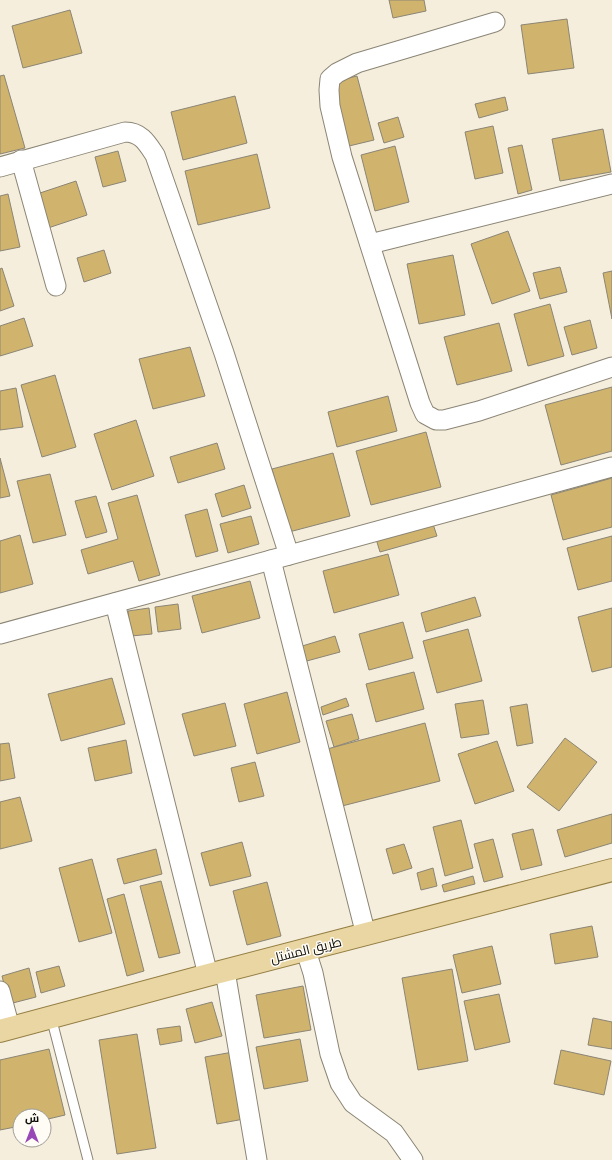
<svg xmlns="http://www.w3.org/2000/svg" width="612" height="1160" font-family="'Roboto Condensed',Cairo,sans-serif">
  <style>
    .building { fill: #d0b46d; stroke: #8b8575 }
    .lines { fill: none; stroke-linecap: round; stroke-linejoin: round }
    .service-casing { stroke: #8b8575; stroke-width: 11 }
    .minor-casing { stroke: #8b8575; stroke-width: 21 }
    .primary-casing { stroke: #947e43; stroke-width: 24 }
    .service { stroke: #fff; stroke-width: 9 }
    .minor { stroke: #fff; stroke-width: 19 }
    .primary { stroke: #e9d6a2; stroke-width: 22 }
    .labels { text-anchor: middle; dominant-baseline: central; stroke-width: 3; stroke-linejoin: round; paint-order: stroke }
    .street-label { font-size: 13px; fill: #0f0d07; stroke: #fefcf5 }
  </style>
  <rect width="100%" height="100%" fill="#f5eedd"/>
  <g class="building">
    <path d="M389,0H424L426,11L393,18Z"/>
    <path d="M70,10L82,53L23,68L12,26Z"/>
    <path d="M567,19L574,68L528,74L521,25Z"/>
    <path d="M4,75L25,148L0,154V76Z"/>
    <path d="M357,76L374,140L349,146L332,82Z"/>
    <path d="M235,96L247,143L183,160L171,112Z"/>
    <path d="M505,97L508,110L479,118L475,104Z"/>
    <path d="M398,117L404,137L384,143L378,123Z"/>
    <path d="M493,126L503,173L475,179L465,132Z"/>
    <path d="M603,129L611,172L560,181L552,139Z"/>
    <path d="M522,145L532,190L518,194L508,148Z"/>
    <path d="M395,146L409,202L375,211L361,155Z"/>
    <path d="M118,151L126,181L103,187L95,157Z"/>
    <path d="M257,154L270,208L198,225L185,171Z"/>
    <path d="M76,181L87,215L48,228L37,194Z"/>
    <path d="M8,194L20,247L0,251V196Z"/>
    <path d="M508,231L530,291L492,304L471,244Z"/>
    <path d="M104,250L111,273L84,282L77,258Z"/>
    <path d="M453,255L465,315L419,324L407,264Z"/>
    <path d="M560,267L567,292L540,299L533,273Z"/>
    <path d="M2,268L14,306L0,311V269Z"/>
    <path d="M612,271V319L603,273Z"/>
    <path d="M550,304L564,356L528,366L514,314Z"/>
    <path d="M24,318L33,346L0,356V326Z"/>
    <path d="M590,320L597,348L572,355L564,327Z"/>
    <path d="M499,323L512,371L457,385L444,337Z"/>
    <path d="M190,347L205,396L153,409L139,359Z"/>
    <path d="M55,375L76,447L42,457L21,385Z"/>
    <path d="M612,387V451L561,465L545,405Z"/>
    <path d="M16,388L23,427L0,430V391Z"/>
    <path d="M388,396L397,431L337,447L328,412Z"/>
    <path d="M136,420L154,476L112,490L94,434Z"/>
    <path d="M426,432L441,487L371,505L356,451Z"/>
    <path d="M217,443L225,469L178,483L170,457Z"/>
    <path d="M333,453L350,516L289,532L272,469Z"/>
    <path d="M0,458L10,496L0,498Z"/>
    <path d="M50,474L66,535L33,543L17,481Z"/>
    <path d="M612,478V527L563,540L551,495Z"/>
    <path d="M244,485L251,508L222,517L215,494Z"/>
    <path d="M137,495L160,575L139,581L133,561L88,574L81,550L118,539L108,503Z"/>
    <path d="M96,496L107,532L86,538L75,501Z"/>
    <path d="M207,509L218,551L196,557L185,515Z"/>
    <path d="M251,516L259,544L228,553L220,524Z"/>
    <path d="M433,524L437,536L380,552L376,539Z"/>
    <path d="M20,535L33,584L0,593V541Z"/>
    <path d="M612,536V581L578,590L567,548Z"/>
    <path d="M388,554L399,595L334,613L323,571Z"/>
    <path d="M250,581L260,618L202,633L192,596Z"/>
    <path d="M475,597L481,616L426,632L421,613Z"/>
    <path d="M178,604L181,629L158,632L155,607Z"/>
    <path d="M149,608L152,634L131,636L128,611Z"/>
    <path d="M612,608V667L592,672L578,617Z"/>
    <path d="M403,622L413,658L369,670L359,634Z"/>
    <path d="M468,629L482,681L437,693L423,641Z"/>
    <path d="M335,636L340,652L303,662L299,647Z"/>
    <path d="M414,672L424,709L376,722L366,684Z"/>
    <path d="M112,678L125,724L61,741L48,694Z"/>
    <path d="M287,692L300,742L257,754L244,704Z"/>
    <path d="M346,698L349,706L323,715L321,707Z"/>
    <path d="M483,700L489,734L461,738L455,704Z"/>
    <path d="M225,703L236,746L194,756L182,714Z"/>
    <path d="M527,704L533,743L517,746L510,707Z"/>
    <path d="M352,714L359,739L334,747L326,721Z"/>
    <path d="M425,723L440,781L342,806L327,749Z"/>
    <path d="M565,738L597,762L559,811L527,787Z"/>
    <path d="M126,740L132,773L95,781L88,748Z"/>
    <path d="M497,741L514,791L475,804L458,754Z"/>
    <path d="M9,743L15,778L0,781V744Z"/>
    <path d="M255,762L264,796L239,802L231,768Z"/>
    <path d="M20,797L32,841L0,849V802Z"/>
    <path d="M612,814V843L565,857L557,830Z"/>
    <path d="M461,820L473,868L445,876L433,827Z"/>
    <path d="M533,829L542,865L521,870L512,834Z"/>
    <path d="M493,839L503,877L484,882L474,844Z"/>
    <path d="M242,842L251,876L210,886L201,853Z"/>
    <path d="M404,844L412,868L393,874L386,849Z"/>
    <path d="M156,849L162,874L124,884L117,859Z"/>
    <path d="M92,859L112,933L79,942L59,868Z"/>
    <path d="M433,868L437,886L421,890L417,873Z"/>
    <path d="M473,876L475,884L444,892L442,885Z"/>
    <path d="M161,881L180,953L159,958L140,886Z"/>
    <path d="M267,882L281,936L247,945L233,891Z"/>
    <path d="M124,894L144,971L127,976L107,899Z"/>
    <path d="M592,926L598,957L555,964L550,934Z"/>
    <path d="M492,946L501,984L462,993L453,955Z"/>
    <path d="M59,966L65,986L41,993L36,972Z"/>
    <path d="M29,968L36,997L9,1004L2,976Z"/>
    <path d="M452,969L468,1061L418,1070L402,978Z"/>
    <path d="M303,986L311,1030L264,1038L256,995Z"/>
    <path d="M499,994L510,1042L475,1050L464,1001Z"/>
    <path d="M212,1002L222,1036L195,1043L186,1009Z"/>
    <path d="M593,1018L612,1022V1049L588,1045Z"/>
    <path d="M180,1026L182,1041L160,1045L157,1029Z"/>
    <path d="M137,1034L156,1148L117,1154L99,1040Z"/>
    <path d="M300,1039L308,1081L264,1089L256,1047Z"/>
    <path d="M49,1049L65,1115L44,1120V1116H20V1126L0,1130V1060Z"/>
    <path d="M561,1050L611,1061L604,1095L554,1084Z"/>
    <path d="M233,1052L244,1119L217,1124L205,1057Z"/>
  </g>
  <g class="lines">
    <defs>
      <path id="service" d="M51,1017L88,1160"/>
      <g id="minor">
        <path d="M495,22L357,63L337,73L330,79L329,90L330,106L342,157L420,403L425,414L436,420H444L479,411L612,367"/>
        <path d="M21,160L56,286"/>
        <path d="M0,167L125,132C141,132 147,143 155,155L224,353L289,555"/>
        <path d="M370,244L612,184"/>
        <path d="M271,560L366,935"/>
        <path d="M115,603L208,975"/>
        <path d="M0,634L612,467"/>
        <path d="M306,951L313,973L330,1054L340,1083L353,1103L394,1133L413,1160"/>
        <path d="M225,971L257,1160"/>
        <path d="M0,991L10,1028"/>
      </g>
      <path id="primary" d="M0,1031L208,975L612,870"/>
    </defs>
    <use href="#service" class="service-casing"/>
    <use href="#minor" class="minor-casing"/>
    <use href="#primary" class="primary-casing"/>
    <use href="#service" class="service"/>
    <use href="#minor" class="minor"/>
    <use href="#primary" class="primary"/>
  </g>
  <g class="labels">
    <g class="street-label">
      <text transform="translate(306 950) rotate(-14)">طريق المشتل</text>
    </g>
  </g>
  <g transform="translate(32 1128)"><circle r="19" fill="#fefcf5" stroke="#9e9c96"/>
  <path d="M0-3L7 15L0 10L-7 15Z" fill="#9847b7"/>
  <text y="-6" font-size="11" font-weight="bold" text-anchor="middle" fill="#0f0d07">ش</text>
  </g>
</svg>
